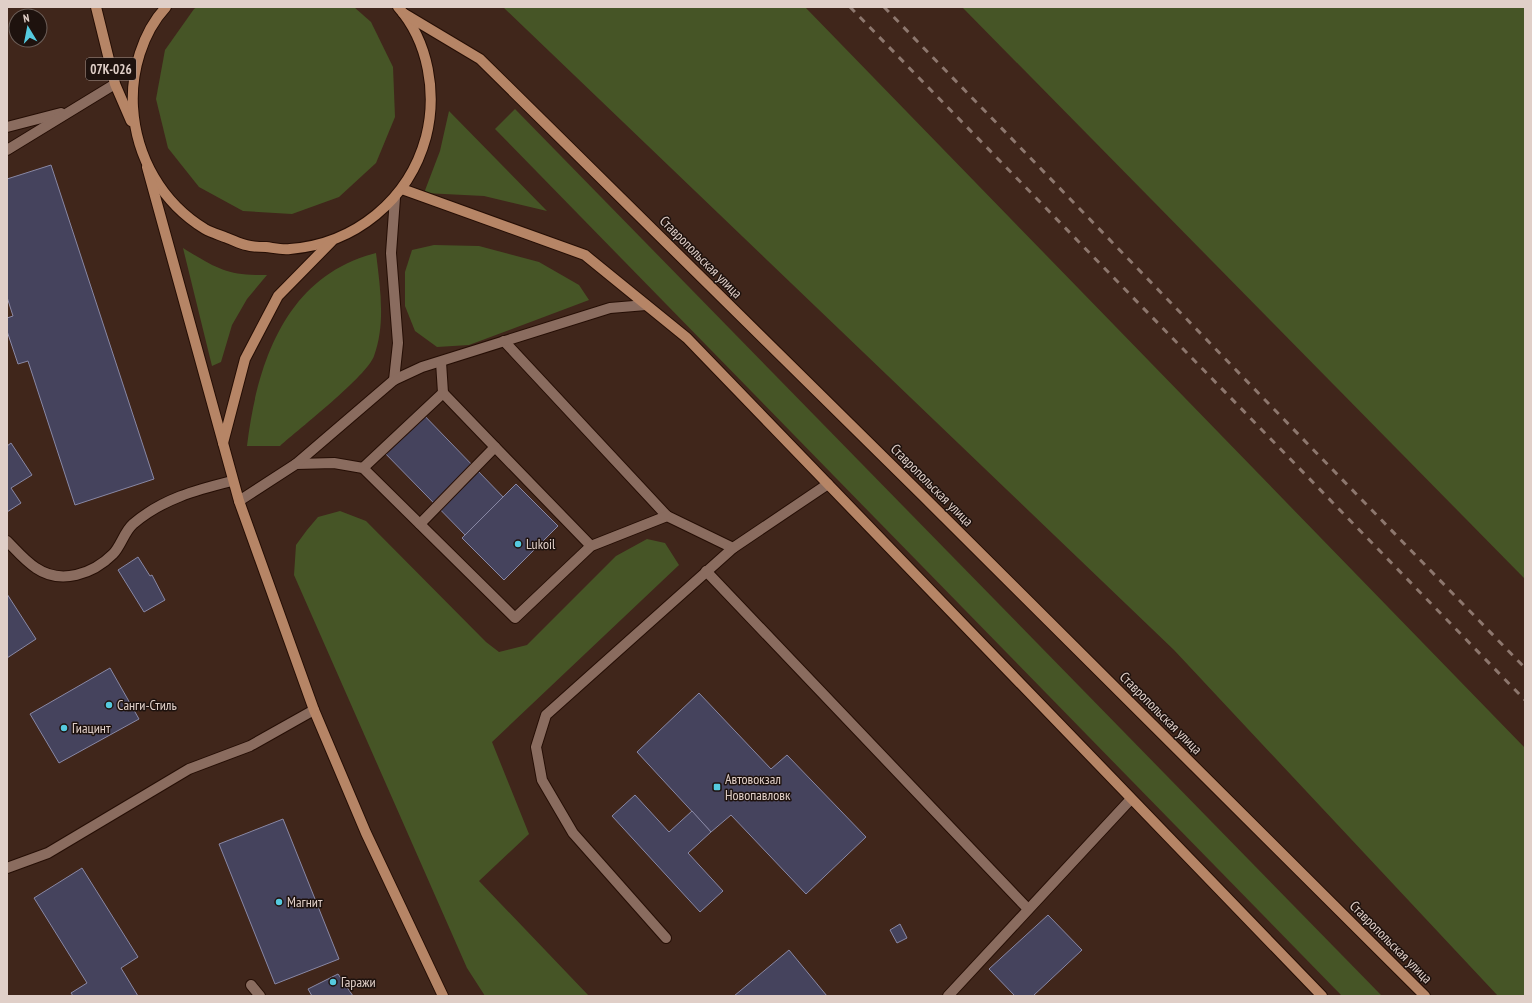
<svg xmlns="http://www.w3.org/2000/svg" width="1532" height="1003" font-family="'PT Sans Narrow',sans-serif">
  <style>
    .green { fill: #465526 }
    .building { fill: #45435d; stroke: #8988a5 }
    .lines { fill: none; stroke-linecap: round; stroke-linejoin: round }
    .minor-casing { stroke: #250e05; stroke-width: 12 }
    .major-casing { stroke: #250e05; stroke-width: 12 }
    .minor { stroke: #8a6c5f; stroke-width: 10 }
    .major { stroke: #b68566; stroke-width: 10 }
    .rail { stroke: #8d776e; stroke-width: 3; stroke-dasharray: 7 7; stroke-linecap: butt }
    .poi-dot { fill: #55cadf; stroke: #1e120e; stroke-width: 1.5 }
    .labels { text-anchor: middle; dominant-baseline: central; stroke-width: 3; stroke-linejoin: round; paint-order: stroke }
    .shield { fill: #1e120e; stroke: #a69690; stroke-width: 1 }
    .shield-label { font-size: 13px; font-weight: bold; fill: #e0cfc8 }
    .street-label { font-size: 14px; fill: #e0cfc8; stroke: #1e120e }
    .poi-label { font-size: 14px; fill: #e0cfc8; stroke: #1e120e; text-anchor: start }
  </style>
  <rect width="100%" height="100%" fill="#40261b"/>
  <g class="green">
    <path d="M197,7H354L371,22L393,67L395,117L376,163L339,197L292,214L243,211L199,187L168,148L156,99L165,50L194,9Z"/>
    <path d="M503,7H805L1525,748V996H1498L1174,650Z"/>
    <path d="M962,7H1525V579Z"/>
    <path d="M515,109L1382,996H1342L495,129Z"/>
    <path d="M449,111L547,211L484,196L424,193L440,151Z"/>
    <path d="M434,245L479,246L539,262L579,285L589,300L469,345L437,347L415,331L405,306V272L412,250Z"/>
    <path d="M183,248C216,268 227,276 267,275L247,299L232,325L221,362L212,366Z"/>
    <path d="M376,253C380,287 386,323 374,356C367,376 299,429 280,446H247C257,364 285,276 376,253Z"/>
    <path d="M340,511L366,521L486,642L499,652L527,645L616,556L647,539L665,543L679,565L492,742L529,834L479,881L589,996H485L467,968L294,575L296,545L307,530L318,517Z"/>
  </g>
  <g class="building">
    <path d="M51,165L154,479L75,505L28,361L18,364L7,331V318L13,316L7,297V179Z"/>
    <path d="M418,409L507,501L468,538L379,447Z"/>
    <path d="M11,443L32,475L11,488L21,503L7,512V446Z"/>
    <path d="M516,484L558,526L504,580L462,538Z"/>
    <path d="M138,557L150,576L152,575L165,600L144,612L118,570Z"/>
    <path d="M7,594L36,639L7,658Z"/>
    <path d="M110,668L139,719L59,763L30,714Z"/>
    <path d="M699,693L771,769L787,755L866,837L806,894L731,815L711,832L637,752Z"/>
    <path d="M635,795L669,832L692,811L711,832L688,853L723,891L700,912L612,816Z"/>
    <path d="M283,819L339,959L275,984L219,844Z"/>
    <path d="M82,868L138,957L121,968L138,996H73L71,993L87,983L34,898Z"/>
    <path d="M1048,915L1082,950L1033,996H1015L989,969Z"/>
    <path d="M900,924L907,938L897,943L890,930Z"/>
    <path d="M789,950L827,996H734Z"/>
    <path d="M338,974L353,996H312L308,989Z"/>
  </g>
  <g class="lines">
    <defs>
      <g id="minor">
        <path d="M7,127L61,113"/>
        <path d="M7,150L115,84"/>
        <path d="M504,341L667,516"/>
        <path d="M394,380L398,343L391,253L395,198"/>
        <path d="M495,447L591,546"/>
        <path d="M296,464L334,463L363,468L515,618L591,546L667,516L733,548"/>
        <path d="M363,468L443,393L441,362"/>
        <path d="M239,501L296,464L394,380L422,367L610,308L646,305"/>
        <path d="M420,524L495,447L443,393"/>
        <path d="M7,541C16,550 25,561 36,568C61,585 93,574 113,554C121,546 124,532 133,524C162,499 196,490 232,481"/>
        <path d="M706,571L1028,909"/>
        <path d="M7,868L48,853L189,769L250,746L314,710"/>
        <path d="M666,938L573,833L542,780L536,747L546,715L733,548L828,484"/>
        <path d="M251,985L260,996"/>
        <path d="M948,996L1131,799"/>
      </g>
      <g id="major">
        <path d="M96,7L115,84L131,121"/>
        <path d="M166,7C142,33 131,72 133,107C136,157 162,203 205,229C212,233 220,235 227,238C233,240 240,244 246,245C252,247 260,247 266,247C274,248 282,250 290,249C355,244 409,200 426,137C437,94 429,42 398,7"/>
        <path d="M403,13L480,59L923,496L1425,996"/>
        <path d="M147,167L239,501L314,710L366,833L443,996"/>
        <path d="M402,189L585,255L687,338L1322,996"/>
        <path d="M223,443L245,359L278,296L332,241"/>
      </g>
    </defs>
    <use href="#minor" class="minor-casing"/>
    <use href="#major" class="major-casing"/>
    <use href="#minor" class="minor"/>
    <use href="#major" class="major"/>
    <g class="rail">
      <path d="M850,7L1525,700"/>
      <path d="M884,7L1525,668"/>
    </g>
  </g>
  <g class="poi-dot">
    <circle cx="518" cy="544" r="4"/>
    <circle cx="109" cy="705" r="4"/>
    <circle cx="64" cy="728" r="4"/>
    <rect x="713" y="783" width="8" height="8" rx="2"/>
    <circle cx="279" cy="902" r="4"/>
    <circle cx="333" cy="982" r="4"/>
  </g>
  <g class="labels">
    <rect class="shield" x="86" y="58" width="50" height="22" rx="3"/>
    <g class="shield-label">
      <text x="111" y="69">07К-026</text>
    </g>
    <g class="street-label">
      <text transform="translate(701 257) rotate(45)">Ставропольская улица</text>
      <text transform="translate(932 485) rotate(45)">Ставропольская улица</text>
      <text transform="translate(1161 713) rotate(45)">Ставропольская улица</text>
      <text transform="translate(1391 942) rotate(45)">Ставропольская улица</text>
    </g>
    <g class="poi-label">
      <text x="526" y="544">Lukoil</text>
      <text x="117" y="705">Санги-Стиль</text>
      <text x="72" y="728">Гиацинт</text>
      <text x="725" y="779">Автовокзал<tspan x="725" dy="16">Новопавловк</tspan></text>
      <text x="287" y="902">Магнит</text>
      <text x="341" y="982">Гаражи</text>
    </g>
  </g>
  <rect width="1532" height="1003" fill="none" stroke="#e0cfc8" stroke-width="16"/>
  <g transform="translate(28 28) rotate(350)"><circle r="19" fill="#1e120e" stroke="#6c5e58"/>
  <path d="M0-3L7 15L0 10L-7 15Z" fill="#55cadf"/>
  <text y="-6" font-size="11" font-weight="bold" text-anchor="middle" fill="#e0cfc8">N</text>
  </g>
</svg>
